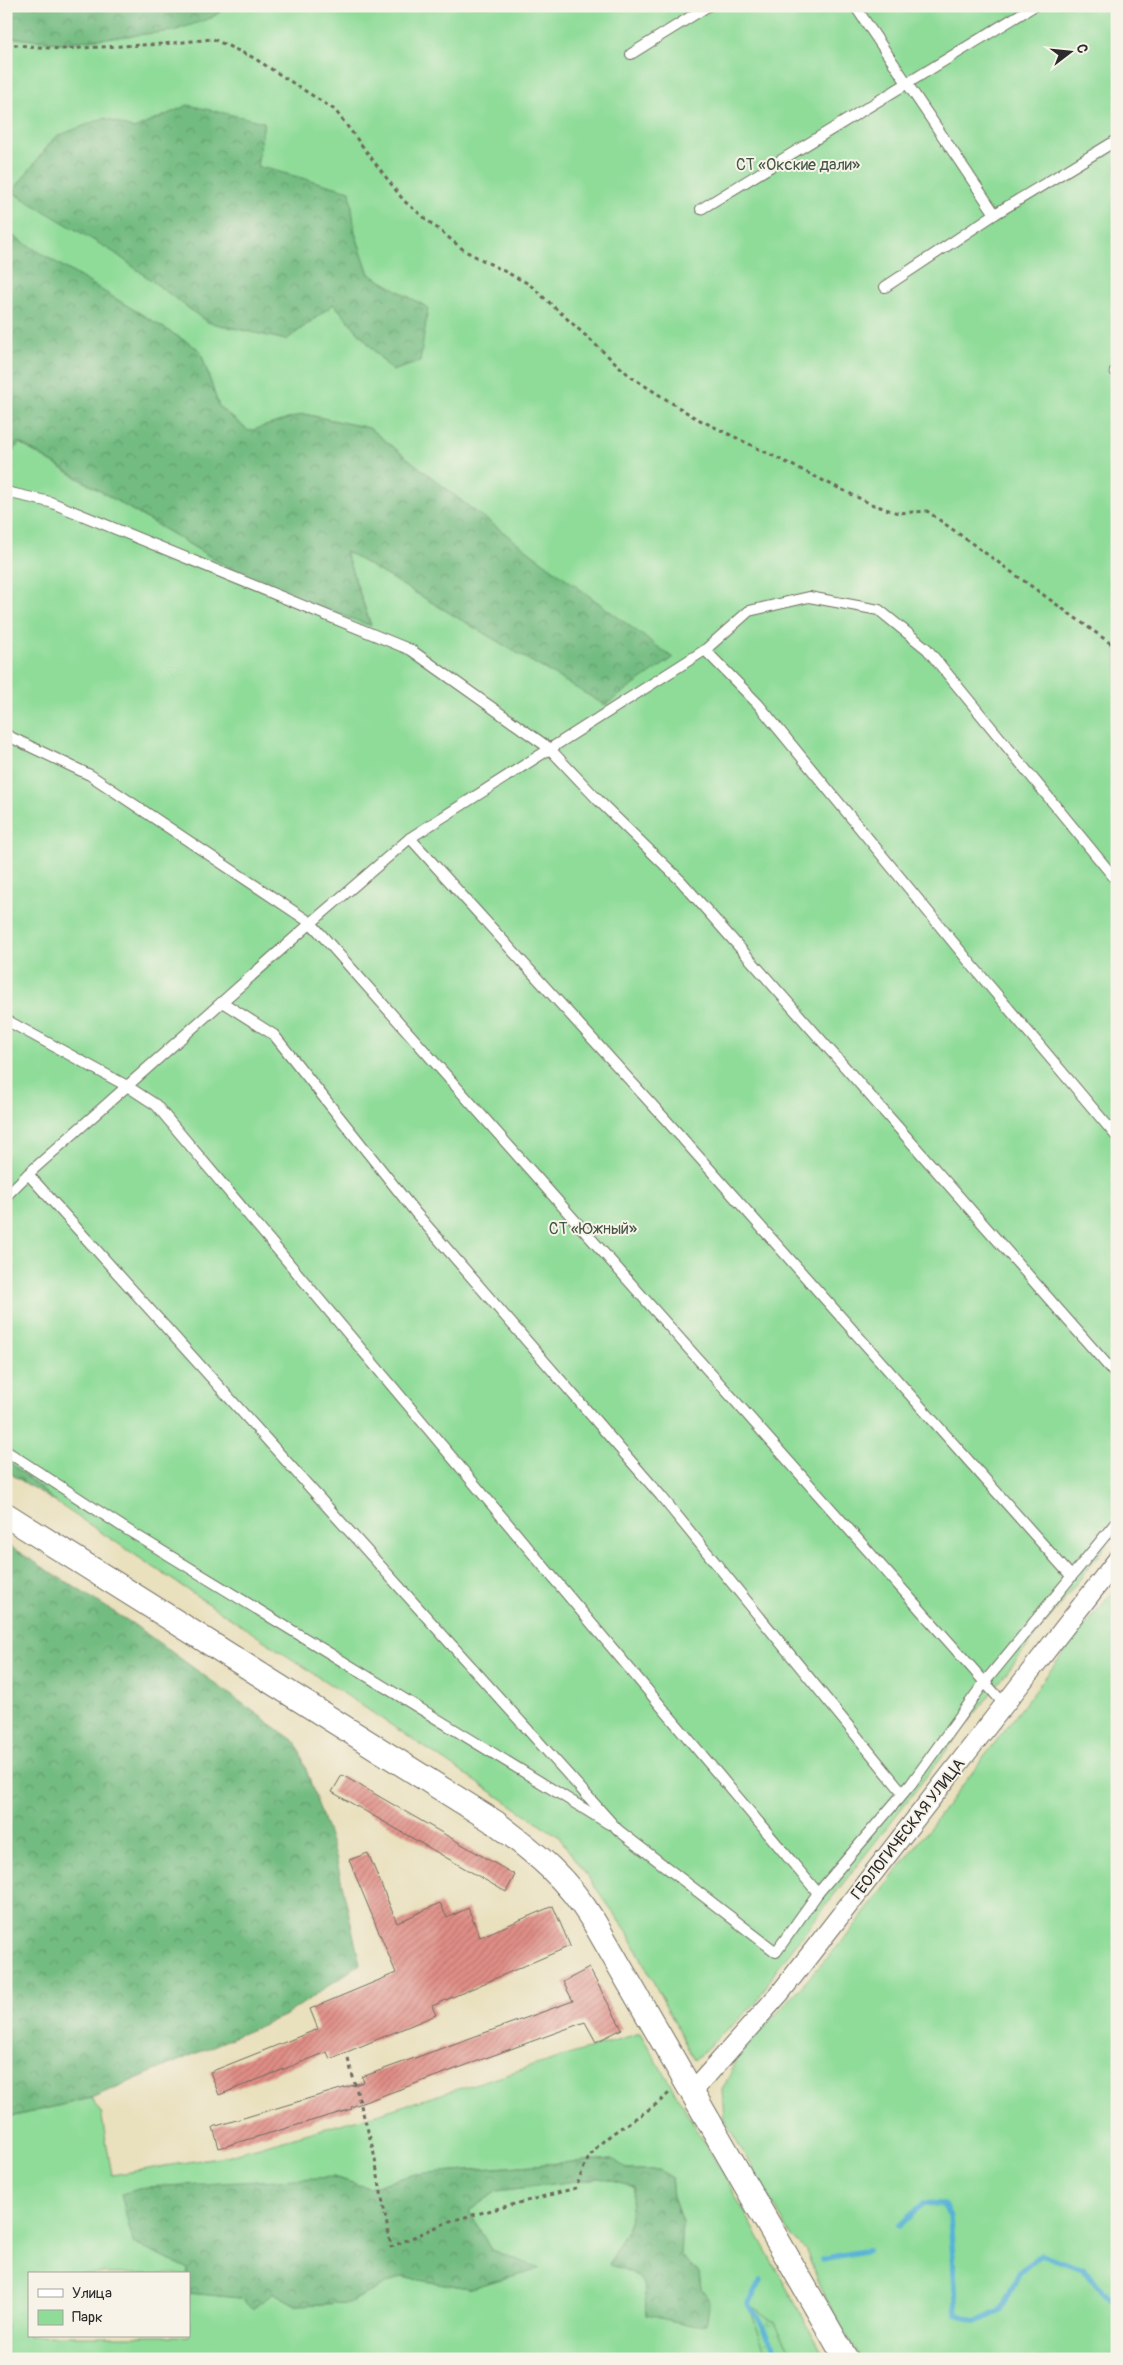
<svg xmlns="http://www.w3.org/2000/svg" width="1123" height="2365" font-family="Pangolin,sans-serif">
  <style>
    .green { fill: #8fdc99; stroke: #5d8462; fill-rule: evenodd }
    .forest { fill: url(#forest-crowns); stroke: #4f7456 }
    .wetland { fill: url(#wetland-marsh); stroke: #5d8462 }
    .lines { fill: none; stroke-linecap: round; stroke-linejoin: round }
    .stream { stroke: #57b2d5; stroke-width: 5.5 }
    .building { fill: url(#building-hatch) }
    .service-casing { stroke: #6e6a5e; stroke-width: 12 }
    .minor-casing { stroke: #6e6a5e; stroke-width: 21 }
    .tertiary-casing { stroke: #6e6a5e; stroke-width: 26 }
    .path { stroke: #6e6a5e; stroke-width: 3; stroke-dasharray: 4 4; stroke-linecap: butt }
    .service { stroke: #fff; stroke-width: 10 }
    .minor { stroke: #fff; stroke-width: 19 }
    .tertiary { stroke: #fff; stroke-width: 24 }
    .labels { text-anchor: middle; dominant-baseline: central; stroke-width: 4; stroke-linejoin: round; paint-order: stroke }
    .park-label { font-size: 16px; fill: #445746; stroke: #f7f3e8 }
    .street-label { font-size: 16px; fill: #2b2b2b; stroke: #f7f3e8 }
  </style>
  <defs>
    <pattern id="forest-crowns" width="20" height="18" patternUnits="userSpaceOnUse" patternTransform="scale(1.25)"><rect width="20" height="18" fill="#73bc81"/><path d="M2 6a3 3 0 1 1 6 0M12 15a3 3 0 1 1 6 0" fill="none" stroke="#5f996a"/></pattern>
    <pattern id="wetland-marsh" width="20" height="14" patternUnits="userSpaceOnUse" patternTransform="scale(1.25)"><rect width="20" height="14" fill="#8fdc99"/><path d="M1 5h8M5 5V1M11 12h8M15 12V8" fill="none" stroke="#7cbd84"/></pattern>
    <pattern id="building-hatch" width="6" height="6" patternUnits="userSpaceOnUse" patternTransform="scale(1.25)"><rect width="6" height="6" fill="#e08e86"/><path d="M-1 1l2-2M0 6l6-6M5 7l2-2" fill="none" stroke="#b6746e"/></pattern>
  </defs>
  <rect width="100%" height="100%" fill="#f7f3e8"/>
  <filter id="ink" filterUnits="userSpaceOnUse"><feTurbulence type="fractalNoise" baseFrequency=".02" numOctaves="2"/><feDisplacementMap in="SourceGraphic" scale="10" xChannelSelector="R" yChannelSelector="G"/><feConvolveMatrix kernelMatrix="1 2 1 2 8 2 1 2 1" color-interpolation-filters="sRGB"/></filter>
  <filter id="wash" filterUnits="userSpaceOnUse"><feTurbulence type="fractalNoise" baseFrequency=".0096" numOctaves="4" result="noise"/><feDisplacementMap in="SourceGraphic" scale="20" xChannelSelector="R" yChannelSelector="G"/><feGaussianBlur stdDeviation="1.12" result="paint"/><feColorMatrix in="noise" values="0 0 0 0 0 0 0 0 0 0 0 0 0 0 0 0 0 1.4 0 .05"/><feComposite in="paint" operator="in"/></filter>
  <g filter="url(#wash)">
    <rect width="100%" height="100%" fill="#e9e0bd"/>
    <g class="green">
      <path d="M228,6H1117V1531L775,1971L757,2002L694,2060L627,1931L558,1836L57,1503L6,1459V458L19,443L251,581L371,625L345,551L605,705L672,658L468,506L369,428L304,414L249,432L219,407L200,350L6,232V37L61,43L211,18ZM104,118L134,129L264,122L257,166L349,191L355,233L369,274L428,308L392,371L334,304L286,340L207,322L115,253Z"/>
      <path d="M1117,1587V2359H860L820,2287L806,2251L792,2237L724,2119L722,2090L741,2053L847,1936L1079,1633Z"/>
      <path d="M640,2033L729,2184L826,2359H794L775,2323L749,2304L765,2351L757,2359H6V2118L91,2098L101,2112L112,2175L230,2155L373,2115ZM612,2159L628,2170H659L671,2177L673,2197L682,2222L680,2255L699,2273L701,2289L646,2315C645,2279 645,2275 609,2264L628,2228L635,2187L600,2178L497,2191L469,2211L491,2250L539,2268L470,2288L400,2277L348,2303L296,2305L274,2293L240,2298L189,2293V2336H29V2274H187L188,2269L133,2243L333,2177L369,2188L415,2174Z"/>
    </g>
    <g class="forest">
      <path d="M6,6H228L211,18L174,31L61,43L6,37Z"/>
      <path d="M188,105L264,122L257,166L350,191L355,233L369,274L428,308L420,362L392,371L334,304L286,340L207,322L115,253L12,192L55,137L104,118L134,129Z"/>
      <path d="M6,232L200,350L219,407L249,431L304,414L369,428L468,506L673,658L605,705L345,551L371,626L251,581L20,443L6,458Z"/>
      <path d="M6,1459L57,1503L6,1471Z"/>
      <path d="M6,1544L133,1624L297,1743L336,1857L360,1964L286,2015L91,2098L6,2118Z"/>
      <path d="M613,2159L628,2170H659L671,2177L673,2197L682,2222L680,2255L699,2273L701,2289L710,2301L706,2324L691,2325L646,2315C645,2279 645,2275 609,2265L628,2228L634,2187L600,2178L497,2191L469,2211L491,2250L540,2268L470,2288L400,2277L348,2303L296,2305L274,2293L252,2309L240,2298L189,2293L188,2269L133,2243L121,2194L146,2187L333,2177L369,2188L415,2174Z"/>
    </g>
    <path class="wetland" d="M748,2303L775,2323L794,2359H757L765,2351Z"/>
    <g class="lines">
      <g class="stream">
        <path d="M899,2226L924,2203L944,2204L950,2217L957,2314L976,2322L1001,2311L1019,2273L1041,2254L1082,2269L1117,2304"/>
        <path d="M823,2259L868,2250"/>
        <path d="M761,2281L748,2303L762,2324L780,2359"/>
      </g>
    </g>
    <g id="blocks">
      <g class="building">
        <path d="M342,1775L515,1875L506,1892L332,1792Z"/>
        <path d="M368,1853L397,1923L440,1903L447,1918L468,1908L480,1937L553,1906L570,1946L432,2006L436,2015L330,2059L327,2052L219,2095L210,2072L318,2029L310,2009L396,1973L349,1860Z"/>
        <path d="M589,1968L622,2029L596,2042L585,2022L351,2107L352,2109L219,2148L213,2127L364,2082L362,2077L573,2001L563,1982Z"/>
      </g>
    </g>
  </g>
  <g filter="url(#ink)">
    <use href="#blocks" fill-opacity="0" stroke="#6e6a5e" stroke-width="1"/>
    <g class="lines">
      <defs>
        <g id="service">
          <path d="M855,6L995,214"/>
          <path d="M631,54L708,6"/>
          <path d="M701,209L1034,6"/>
          <path d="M885,287L995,214L1117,140"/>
          <path d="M1115,371L1117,370"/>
          <path d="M6,492L50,502L411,650L549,748L599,801L681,881L1117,1376"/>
          <path d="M705,650L758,704L971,964L1117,1137"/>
          <path d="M6,735L90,775L311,923L1004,1704"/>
          <path d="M410,838L666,1120L1071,1576"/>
          <path d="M222,1002L274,1035L415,1212L661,1496L903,1793"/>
          <path d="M6,1020L127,1086L156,1105L818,1893"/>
          <path d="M28,1174L618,1830L776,1952L818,1893L911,1784L984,1683L1117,1521"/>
          <path d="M6,1196L28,1174L311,923L410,838L705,650L749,611L809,597L879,610L927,649L1117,881"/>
          <path d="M6,1451L126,1529L609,1824"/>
        </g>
        <path id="minor" d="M692,2092L780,1993L1117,1560"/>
        <path id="tertiary" d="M6,1515L496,1823C537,1854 567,1878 594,1922L846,2359"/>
      </defs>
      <use href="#service" class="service-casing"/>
      <use href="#minor" class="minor-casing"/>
      <use href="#tertiary" class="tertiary-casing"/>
      <g class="path">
        <path d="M6,44L60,49L163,44L213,39L254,58L335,110L404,201L465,251L529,284L631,377L694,417L871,504L898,513L927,511L1117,648"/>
        <path d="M348,2059L373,2149L391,2247L450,2221L576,2188C580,2178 584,2165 590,2156C607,2130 647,2116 669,2093"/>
      </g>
      <use href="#service" class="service"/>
      <use href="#minor" class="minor"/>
      <use href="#tertiary" class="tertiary"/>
    </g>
  </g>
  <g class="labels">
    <g class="park-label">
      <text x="798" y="165">СТ «Окские дали»</text>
      <text x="593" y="1229">СТ «Южный»</text>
    </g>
    <g class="street-label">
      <text transform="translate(908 1829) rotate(-52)">ГЕОЛОГИЧЕСКАЯ УЛИЦА</text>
    </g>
  </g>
  <rect width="1123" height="2365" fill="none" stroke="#f7f3e8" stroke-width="25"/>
  <rect x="28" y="2272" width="162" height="65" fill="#f7f3e8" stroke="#a5a39c"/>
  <rect x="38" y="2289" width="25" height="8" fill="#ffffff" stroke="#a5a39c"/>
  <text x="72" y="2298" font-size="15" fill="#2b2b2b">Улица</text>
  <rect x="38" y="2310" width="25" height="15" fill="#8fdc99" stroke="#a5a39c"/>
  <text x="72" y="2322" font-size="15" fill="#2b2b2b">Парк</text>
  <g transform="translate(1070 52) rotate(74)" stroke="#f7f3e8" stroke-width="4" paint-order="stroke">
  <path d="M0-4L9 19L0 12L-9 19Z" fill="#2b2b2b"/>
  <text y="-8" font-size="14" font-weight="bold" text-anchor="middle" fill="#2b2b2b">С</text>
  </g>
</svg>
